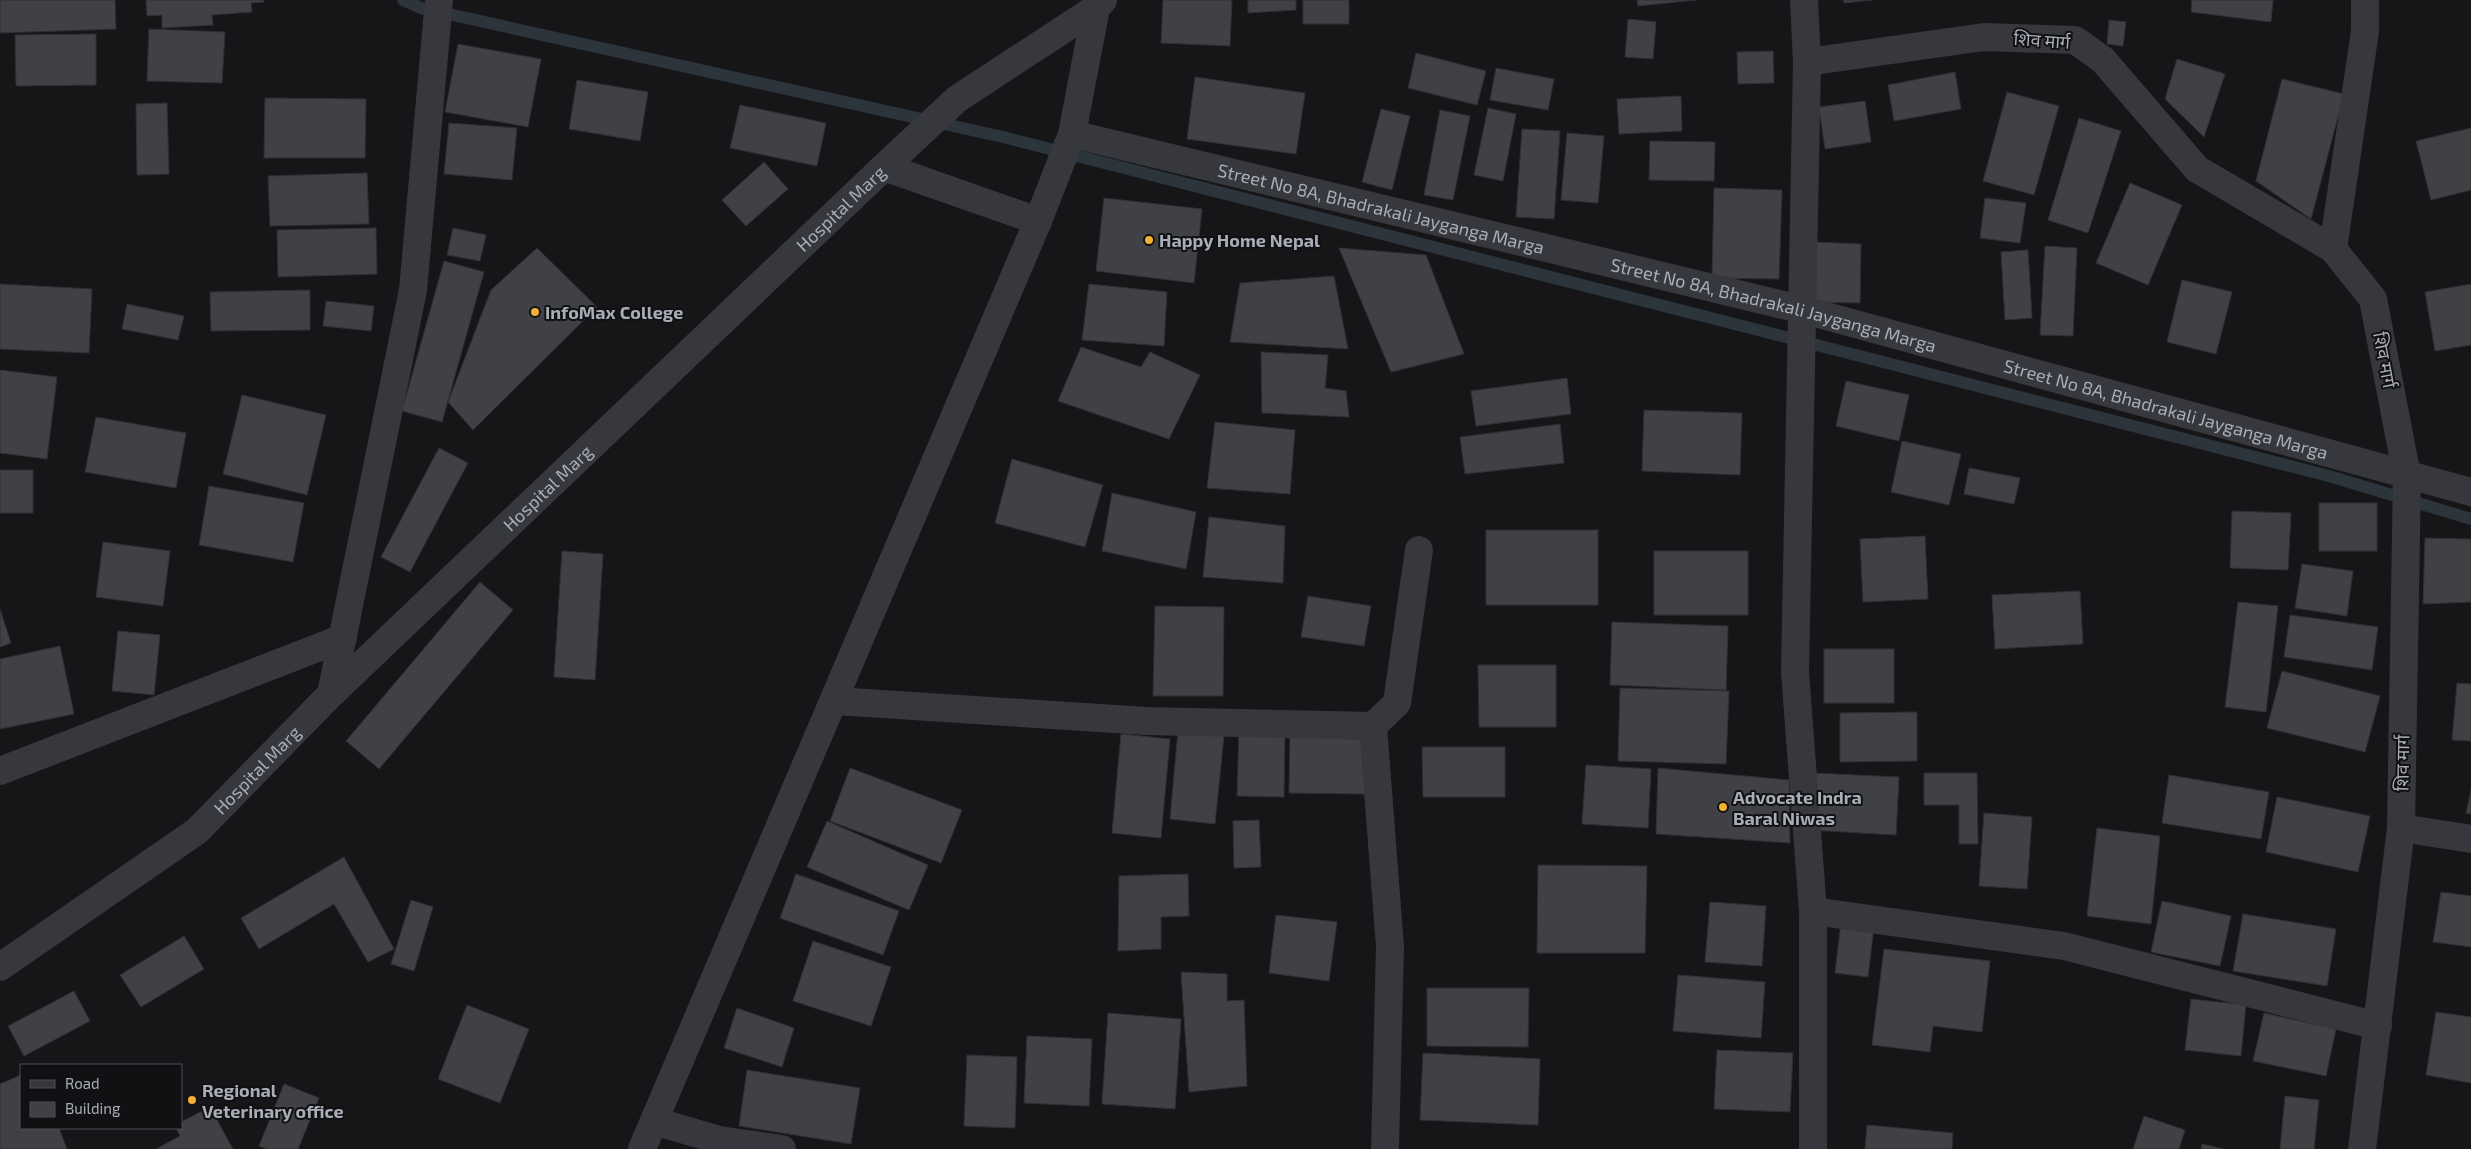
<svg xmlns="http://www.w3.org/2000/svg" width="2471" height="1149" font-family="'Exo 2','Noto Sans Devanagari',sans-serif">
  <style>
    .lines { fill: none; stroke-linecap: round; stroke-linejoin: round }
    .stream { stroke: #2c353c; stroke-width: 12 }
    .building { fill: #404145; stroke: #303034 }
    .minor { stroke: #37383d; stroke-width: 28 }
    .poi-dot { fill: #f2b134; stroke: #111113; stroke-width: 2 }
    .labels { text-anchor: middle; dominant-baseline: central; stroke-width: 4; stroke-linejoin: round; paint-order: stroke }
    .street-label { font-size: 18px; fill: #a8adb8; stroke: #111113 }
    .poi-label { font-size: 18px; font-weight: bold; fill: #a8adb8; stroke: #111113; text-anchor: start }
  </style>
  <rect width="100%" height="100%" fill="#161618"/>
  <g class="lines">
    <path class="stream" d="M403,0L421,8L1003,137L2329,476L2471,519"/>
  </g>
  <g class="building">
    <path d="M0,0H115L116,29L0,33Z"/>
    <path d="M146,0H263L264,2L251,3L252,12L212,15L213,25L162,28V15L147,16Z"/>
    <path d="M1163,0H1232L1230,46L1161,43Z"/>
    <path d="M1248,0H1296V10L1248,13Z"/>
    <rect x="1303" y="0" width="46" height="24"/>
    <path d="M1637,0H1697L1638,6Z"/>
    <path d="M1843,0H1873L1844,3Z"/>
    <path d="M2192,0H2273L2271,22L2191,12Z"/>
    <path d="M1628,19L1656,22L1653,59L1625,57Z"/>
    <path d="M2109,20L2126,22L2123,46L2107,44Z"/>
    <path d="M149,29L225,32L222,83L147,81Z"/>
    <path d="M96,34V85L16,86L15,35Z"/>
    <path d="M458,44L541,59L528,127L445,112Z"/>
    <path d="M1773,51L1774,83L1738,84L1737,52Z"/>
    <path d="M1416,53L1486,71L1477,105L1408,88Z"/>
    <path d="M2177,59L2225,74L2204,137L2165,99Z"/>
    <path d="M1496,68L1554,79L1548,110L1490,100Z"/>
    <path d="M1955,72L1961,109L1894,121L1888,85Z"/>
    <path d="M1195,77L1305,93L1296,154L1187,139Z"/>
    <path d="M2282,79L2344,94L2311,219L2256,181Z"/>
    <path d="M577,80L648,92L640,141L569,129Z"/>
    <path d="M2007,92L2059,106L2034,195L1983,181Z"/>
    <path d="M1681,96L1682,131L1619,134L1617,99Z"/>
    <path d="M265,98L366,99L365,158H264Z"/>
    <path d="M1865,101L1871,142L1825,149L1819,107Z"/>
    <path d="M167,103L169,174L137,175L136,104Z"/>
    <path d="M740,105L826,123L817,166L730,148Z"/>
    <path d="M1488,108L1516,114L1503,181L1474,175Z"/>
    <path d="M1381,109L1410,116L1392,190L1362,182Z"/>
    <path d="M1440,110L1470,116L1453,200L1424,195Z"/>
    <path d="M2079,118L2121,131L2088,233L2048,220Z"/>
    <path d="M449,123L517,128L512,180L444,174Z"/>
    <path d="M2471,128V190L2431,200L2416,141Z"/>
    <path d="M1522,129L1560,131L1554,219L1516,217Z"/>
    <path d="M1567,133L1604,136L1598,203L1561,200Z"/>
    <path d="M1650,141L1715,142L1714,181L1649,180Z"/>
    <path d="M764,162L788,189L746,226L722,200Z"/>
    <path d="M367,173L369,224L270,226L268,176Z"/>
    <path d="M2130,183L2182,205L2148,285L2096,263Z"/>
    <path d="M1714,188L1782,190L1779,279L1712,278Z"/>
    <path d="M1104,198L1202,209L1194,283L1096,271Z"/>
    <path d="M1985,198L2026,203L2020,243L1980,238Z"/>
    <path d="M376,228L377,274L278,277L277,230Z"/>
    <path d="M453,228L486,235L480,261L447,255Z"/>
    <path d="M1812,242L1861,244L1860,303L1810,302Z"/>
    <path d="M2045,246L2077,248L2073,336L2040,335Z"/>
    <path d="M537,248L597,307L473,430L448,402L491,290Z"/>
    <path d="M1339,248L1426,255L1464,354L1391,372Z"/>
    <path d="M2028,250L2032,318L2005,320L2001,252Z"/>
    <path d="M444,261L484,272L442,422L402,411Z"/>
    <path d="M1334,276L1348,349L1230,342L1240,283Z"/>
    <path d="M2182,280L2232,292L2216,354L2167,342Z"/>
    <path d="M0,284L92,289L89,353L0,349Z"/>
    <path d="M1089,284L1167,292L1164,346L1082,340Z"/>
    <path d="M2471,284V345L2435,351L2425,292Z"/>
    <path d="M310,290V330L211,331L210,292Z"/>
    <path d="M326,301L374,306L371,331L323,326Z"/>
    <path d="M127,304L184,316L178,340L122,329Z"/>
    <path d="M1081,347L1141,367L1150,352L1200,375L1169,439L1058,401Z"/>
    <path d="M1261,352L1328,355L1325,388L1346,391L1349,417L1262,413Z"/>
    <path d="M0,370L57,377L47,459L0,453Z"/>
    <path d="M1567,378L1571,414L1476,426L1471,391Z"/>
    <path d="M1846,381L1909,395L1899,441L1836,426Z"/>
    <path d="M242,395L326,415L307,495L223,474Z"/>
    <path d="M1644,410L1742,413L1740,475L1642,471Z"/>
    <path d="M96,417L186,433L176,488L85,472Z"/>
    <path d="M1215,422L1295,430L1290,494L1207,488Z"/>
    <path d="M1560,424L1564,463L1465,474L1460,437Z"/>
    <path d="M1902,441L1961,454L1949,505L1891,492Z"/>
    <path d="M439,448L468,463L410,572L381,557Z"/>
    <path d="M1012,459L1103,485L1085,547L995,523Z"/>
    <path d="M1969,468L2020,478L2014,504L1964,494Z"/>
    <rect x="0" y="470" width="33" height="43"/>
    <path d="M209,486L304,503L293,562L199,545Z"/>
    <path d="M1112,493L1196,512L1186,569L1102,551Z"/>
    <rect x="2319" y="503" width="58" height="48"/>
    <path d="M2232,511L2291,513L2288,570L2230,568Z"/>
    <path d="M1209,517L1285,526L1283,583L1203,577Z"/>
    <rect x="1486" y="530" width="112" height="75"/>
    <path d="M1925,536L1928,599L1863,602L1860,539Z"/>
    <path d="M2425,538L2471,539V602L2423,604Z"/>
    <path d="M103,542L170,551L163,606L96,597Z"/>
    <path d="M562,551L603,554L595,680L554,677Z"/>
    <rect x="1654" y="551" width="94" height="64"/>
    <path d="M2302,564L2353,571L2347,616L2295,608Z"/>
    <path d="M480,582L513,610L379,769L346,741Z"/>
    <path d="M2080,591L2083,644L1995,649L1992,595Z"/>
    <path d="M1308,596L1371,606L1364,646L1301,637Z"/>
    <path d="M2238,602L2278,606L2266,712L2225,707Z"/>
    <path d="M1155,606L1224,607L1223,696H1153Z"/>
    <path d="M0,609L11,643L0,647Z"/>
    <path d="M2290,615L2378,627L2372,670L2284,657Z"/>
    <path d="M1612,622L1728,626L1726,690L1610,685Z"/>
    <path d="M118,631L160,635L154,695L112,691Z"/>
    <path d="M60,646L74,714L0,729V659Z"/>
    <rect x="1824" y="649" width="70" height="54"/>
    <path d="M1478,665H1556V727H1479Z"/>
    <path d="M2282,671L2380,696L2365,752L2267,728Z"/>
    <path d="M2457,683L2471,684V741L2452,740Z"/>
    <path d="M1620,688L1729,691L1726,764L1618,761Z"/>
    <path d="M1917,712V761L1840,762V713Z"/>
    <path d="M1239,729L1285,730L1284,797L1237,796Z"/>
    <path d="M1178,731L1224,736L1215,824L1170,819Z"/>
    <path d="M1290,731L1367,733L1365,794L1289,793Z"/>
    <path d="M1121,734L1170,739L1161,838L1112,833Z"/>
    <path d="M1422,747H1505V797H1423Z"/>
    <path d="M1586,765L1651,769L1648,828L1582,824Z"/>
    <path d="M850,768L962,810L941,863L830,821Z"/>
    <path d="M1658,768L1789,780L1790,843L1656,834Z"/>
    <path d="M1813,773L1899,777L1896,835L1810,830Z"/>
    <path d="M1924,773H1977L1978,844H1959V805H1924Z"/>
    <path d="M2169,775L2269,792L2261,839L2162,823Z"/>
    <path d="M2471,790V814L2466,813Z"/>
    <path d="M2277,797L2370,816L2358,872L2266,852Z"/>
    <path d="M1984,813L2032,817L2027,889L1979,886Z"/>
    <path d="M1259,820L1261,867L1234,868L1233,821Z"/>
    <path d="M827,821L928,865L909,910L807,867Z"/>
    <path d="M2097,828L2160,836L2151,924L2087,916Z"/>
    <path d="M344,857L394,949L368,962L334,904L259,949L241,918Z"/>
    <path d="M1538,865L1647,866L1645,953H1537Z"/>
    <path d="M796,874L899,911L883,955L780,918Z"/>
    <path d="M1188,874L1189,916L1161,917V949L1118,951L1119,876Z"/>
    <path d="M2441,892L2471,896V947L2433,942Z"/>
    <path d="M411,900L433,907L414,971L391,964Z"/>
    <path d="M2162,901L2231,916L2220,966L2151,952Z"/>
    <path d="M1710,902L1766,906L1762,966L1705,962Z"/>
    <path d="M2243,914L2336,929L2327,986L2233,971Z"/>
    <path d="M1276,915L1337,922L1329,981L1269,973Z"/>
    <path d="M1841,922L1874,926L1868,977L1835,973Z"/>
    <path d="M184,936L204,969L141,1007L120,975Z"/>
    <path d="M813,941L891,967L871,1026L793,1001Z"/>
    <path d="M1884,949L1990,961L1982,1032L1933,1026L1930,1052L1872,1045Z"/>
    <path d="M1181,972L1227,974V1001L1244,1000L1247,1086L1189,1092Z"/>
    <path d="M1678,975L1765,982L1761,1038L1673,1031Z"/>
    <path d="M1427,988H1529L1528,1047L1427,1046Z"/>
    <path d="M74,991L90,1021L24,1056L8,1026Z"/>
    <path d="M2191,999L2246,1005L2241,1056L2185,1050Z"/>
    <path d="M467,1005L529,1029L500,1103L438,1079Z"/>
    <path d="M737,1008L794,1028L782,1067L724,1048Z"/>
    <path d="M2436,1012L2471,1017V1083L2426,1075Z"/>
    <path d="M1108,1013L1181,1019L1175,1109L1102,1104Z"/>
    <path d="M2264,1013L2336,1029L2326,1076L2253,1061Z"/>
    <path d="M1027,1036L1092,1039L1089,1106L1024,1103Z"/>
    <path d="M1717,1050L1793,1053L1790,1112L1714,1109Z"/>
    <path d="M1423,1053L1540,1059L1538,1125L1420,1120Z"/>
    <path d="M967,1055L1017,1057L1015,1128L964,1126Z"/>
    <path d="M747,1070L860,1088L851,1144L739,1126Z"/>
    <path d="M21,1075V1128H59L67,1149H0V1084Z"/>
    <path d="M284,1084L319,1098L298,1149H267L259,1146Z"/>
    <path d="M2285,1096L2319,1100L2314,1149H2280Z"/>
    <path d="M210,1107L233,1149H156L180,1136L176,1128H181V1122Z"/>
    <path d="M2144,1116L2185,1130L2179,1149H2133Z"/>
    <path d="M1867,1125L1953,1133L1952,1149H1865Z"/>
    <path d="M2202,1144L2224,1149H2201Z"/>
  </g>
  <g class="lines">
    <g class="minor">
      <path d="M1804,0L1807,62L1795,672L1813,911V1149"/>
      <path d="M1807,62L1984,37L2075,40L2103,60L2197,169L2333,249L2373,299L2407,476L2401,828L2362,1149"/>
      <path id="s1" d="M1072,134L1804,310L2471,492"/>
      <path d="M884,167L1038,221"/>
      <path d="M2333,249L2365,31V0"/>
      <path d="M331,694L413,290L439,0"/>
      <path d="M835,701L1146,721L1373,726L1397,703L1419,550"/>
      <path d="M1373,726L1390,947L1385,1149"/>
      <path d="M0,771L343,638"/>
      <path d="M2401,828L2471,839"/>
      <path d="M1813,911L2064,946L2378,1026"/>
      <path id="s2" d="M0,967L197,831L331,694L884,167L957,99L1096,8"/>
      <path d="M654,1121L719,1140L782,1149"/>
      <path d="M642,1149L1038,221L1072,134L1096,8L1103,0"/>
    </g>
  </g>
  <g class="poi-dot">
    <circle cx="1149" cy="240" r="5"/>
    <circle cx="535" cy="312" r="5"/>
    <circle cx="1723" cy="807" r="5"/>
    <circle cx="192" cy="1100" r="5"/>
  </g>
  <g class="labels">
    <g class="street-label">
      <text transform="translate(2042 40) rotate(4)">शिव मार्ग</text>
      <text stroke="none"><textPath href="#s2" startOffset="1135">Hospital Marg</textPath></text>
      <text stroke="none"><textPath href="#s1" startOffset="318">Street No 8A, Bhadrakali Jayganga Marga</textPath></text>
      <text stroke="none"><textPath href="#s1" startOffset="722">Street No 8A, Bhadrakali Jayganga Marga</textPath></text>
      <text transform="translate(2385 360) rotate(79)">शिव मार्ग</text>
      <text stroke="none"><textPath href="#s1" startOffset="1128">Street No 8A, Bhadrakali Jayganga Marga</textPath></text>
      <text stroke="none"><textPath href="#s2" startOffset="730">Hospital Marg</textPath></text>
      <text transform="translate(2402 763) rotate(-89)">शिव मार्ग</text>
      <text stroke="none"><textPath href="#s2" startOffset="325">Hospital Marg</textPath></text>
    </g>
    <g class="poi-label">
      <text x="1159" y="240">Happy Home Nepal</text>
      <text x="545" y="312">InfoMax College</text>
      <text x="1733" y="797">Advocate Indra<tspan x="1733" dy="21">Baral Niwas</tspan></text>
      <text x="202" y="1090">Regional<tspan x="202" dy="21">Veterinary office</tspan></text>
    </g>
  </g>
  <rect x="20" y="1064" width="162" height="65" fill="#111113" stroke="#4d4f55"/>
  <rect x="30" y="1080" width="25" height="8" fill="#37383d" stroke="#4d4f55"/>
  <text x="65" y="1089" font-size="15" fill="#a8adb8">Road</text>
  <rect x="30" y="1102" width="25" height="15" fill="#404145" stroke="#4d4f55"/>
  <text x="65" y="1114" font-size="15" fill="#a8adb8">Building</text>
</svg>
